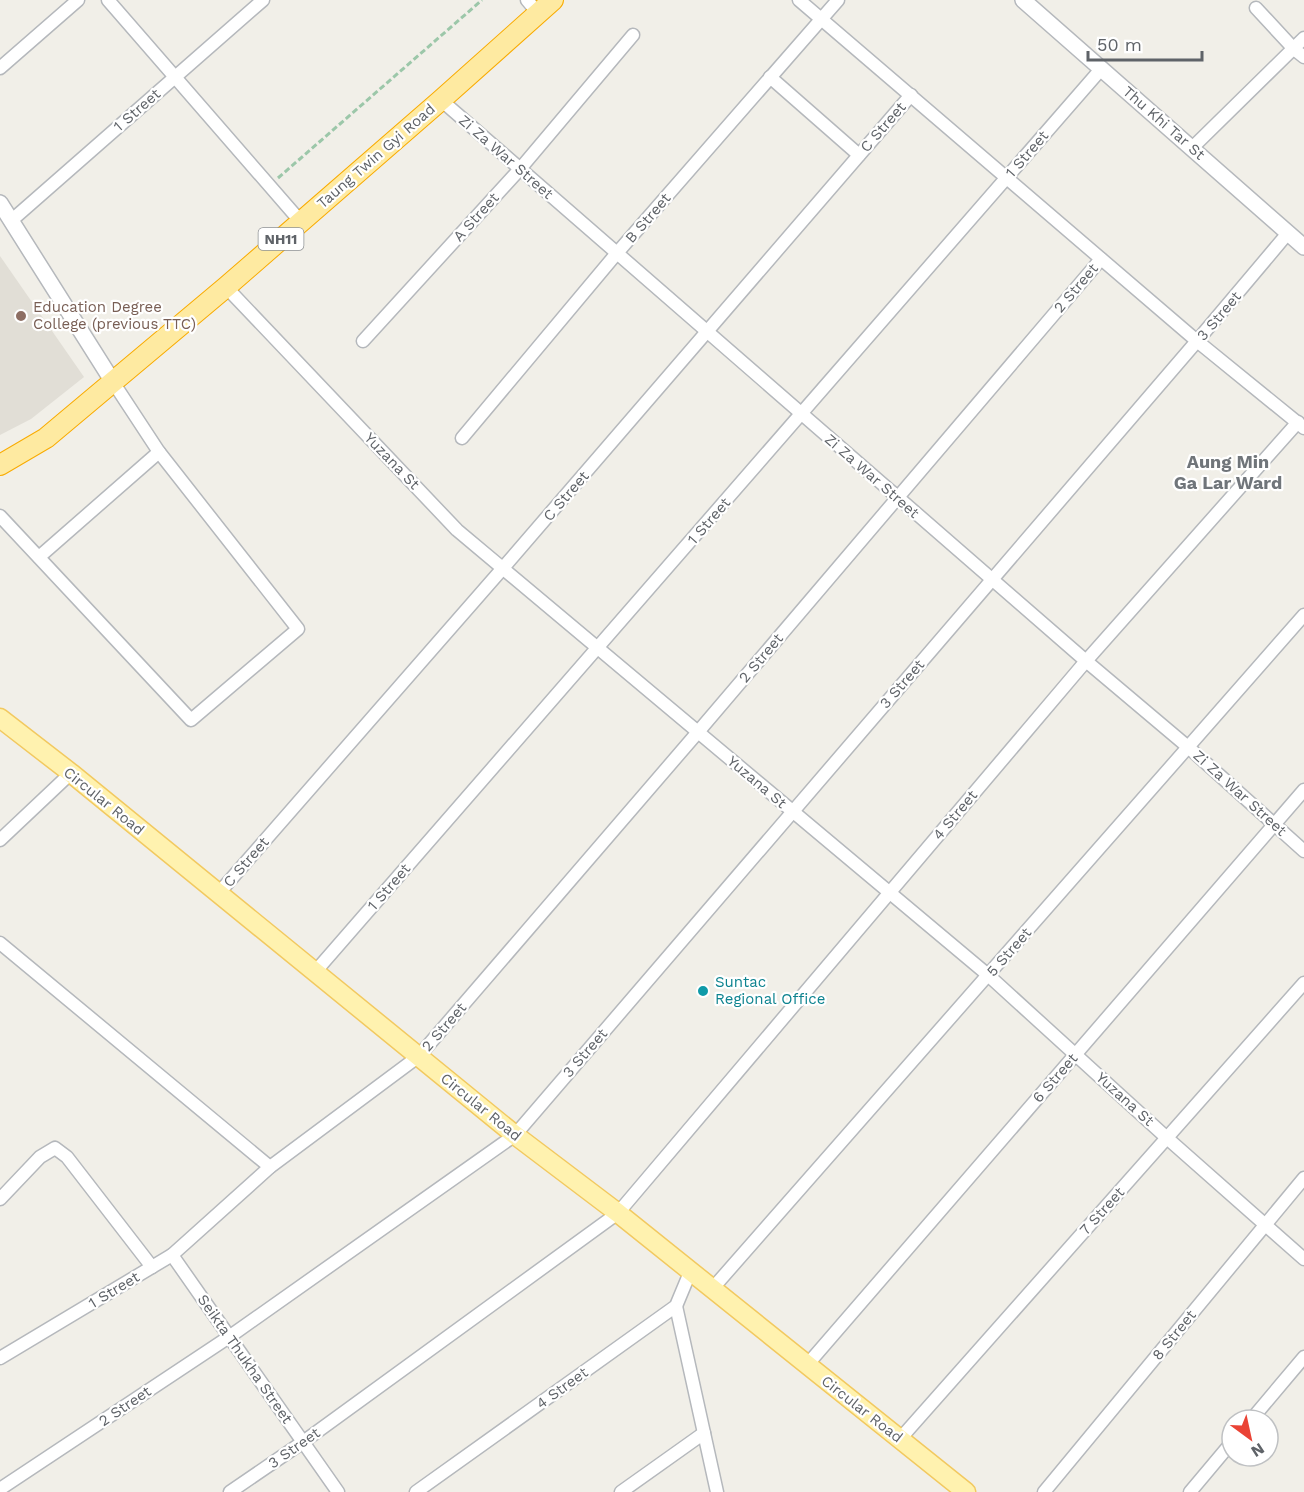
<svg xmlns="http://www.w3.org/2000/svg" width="1304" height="1492" font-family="'Work Sans',sans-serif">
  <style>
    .education { fill: #e1ded6 }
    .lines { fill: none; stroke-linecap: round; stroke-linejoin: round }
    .minor-casing { stroke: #b5b8bc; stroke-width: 15 }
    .tertiary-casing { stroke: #b5b8bc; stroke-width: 18 }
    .primary-casing { stroke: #f2c960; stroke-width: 21 }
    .trunk-casing { stroke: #f9ab00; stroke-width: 22 }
    .path { stroke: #9cc7a9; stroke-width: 3; stroke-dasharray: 6 3; stroke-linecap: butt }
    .minor { stroke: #fff; stroke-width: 12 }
    .tertiary { stroke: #fff; stroke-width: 15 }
    .primary { stroke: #fff2af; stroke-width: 18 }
    .trunk { stroke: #feeaa1; stroke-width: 20 }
    .education-dot { fill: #8d6e63; stroke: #fff; stroke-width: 2 }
    .culture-dot { fill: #0f9aa8; stroke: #fff; stroke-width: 2 }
    .labels { text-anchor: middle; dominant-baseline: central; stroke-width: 4.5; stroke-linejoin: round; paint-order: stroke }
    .shield { fill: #fff; stroke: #8f9295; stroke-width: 1.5 }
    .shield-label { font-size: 14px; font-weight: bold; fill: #5f6368 }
    .street-label { font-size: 15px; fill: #5f6368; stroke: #fff }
    .education-label { font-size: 15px; fill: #785e54; stroke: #fff; text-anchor: start }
    .culture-label { font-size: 15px; fill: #0d838f; stroke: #fff; text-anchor: start }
    .quarter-label { font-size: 18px; font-weight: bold; fill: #70757a; stroke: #fff }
  </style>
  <rect width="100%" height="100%" fill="#f1efe8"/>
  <path class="education" d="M0,256L84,377L31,419L0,435Z"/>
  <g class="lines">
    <defs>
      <g id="minor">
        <path d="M108,0L301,222"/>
        <path d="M527,0L538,13"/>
        <path d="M799,0L1197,341L1304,428"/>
        <path d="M1256,8L1294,49L1304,57"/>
        <path d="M0,68L78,0"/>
        <path d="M770,77L859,155"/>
        <path d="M441,100L1086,661L1188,747L1304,851"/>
        <path d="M1192,148L1304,38"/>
        <path d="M12,220L263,0"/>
        <path d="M226,287L457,530L988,975L1167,1138L1304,1259"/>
        <path d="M363,341L520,169L633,35"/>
        <path d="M462,438L617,253L838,0"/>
        <path d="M0,516L191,720L298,629L159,452L113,382"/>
        <path d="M39,557L159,452"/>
        <path d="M0,840L71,773"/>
        <path d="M218,894L503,568L911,95"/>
        <path d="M0,943L270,1167"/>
        <path d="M315,972L1102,68"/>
        <path d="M0,1199L40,1157L55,1148L67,1157L152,1267"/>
        <path d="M172,1255L338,1492"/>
        <path d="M713,1288L1304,615"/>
        <path d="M676,1306L717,1492"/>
        <path d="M0,1358L172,1255L270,1167L419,1056L698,732L1101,259"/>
        <path d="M807,1365L1304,790"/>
        <path d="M1251,1420L1304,1357"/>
        <path d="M900,1439L1304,983"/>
        <path d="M0,1489L229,1337L515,1135L1197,341L1288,233"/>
        <path d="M230,1492L303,1442L618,1213L1086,661L1298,422"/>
        <path d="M416,1492L676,1306L691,1270"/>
        <path d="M621,1492L704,1433"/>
        <path d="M1044,1492L1304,1178"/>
        <path d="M1190,1492L1232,1442"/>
      </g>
      <g id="tertiary">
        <path d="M1023,0L1304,247"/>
        <path d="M0,203L113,382"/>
      </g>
      <path id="primary" d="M0,718L71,773L515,1135L618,1213L966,1492"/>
      <path id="trunk" d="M0,465L46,438L226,287L441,100L553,0"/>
    </defs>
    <use href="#minor" class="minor-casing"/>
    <use href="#tertiary" class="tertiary-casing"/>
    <use href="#primary" class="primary-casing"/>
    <use href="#trunk" class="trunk-casing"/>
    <path class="path" d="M278,178L482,0"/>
    <use href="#minor" class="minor"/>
    <use href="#tertiary" class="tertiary"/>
    <use href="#primary" class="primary"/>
    <use href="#trunk" class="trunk"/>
  </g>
  <circle class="education-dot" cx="21" cy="316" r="6"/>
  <circle class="culture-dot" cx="703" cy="991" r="6"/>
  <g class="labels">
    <rect class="shield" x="258.5" y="228" width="45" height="22" rx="4.5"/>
    <g class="shield-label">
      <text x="281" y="239">NH11</text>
    </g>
    <g class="street-label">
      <text transform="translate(137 110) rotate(-41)">1 Street</text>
      <text transform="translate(1164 123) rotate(41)">Thu Khi Tar St</text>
      <text transform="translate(883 127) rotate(-49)">C Street</text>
      <text transform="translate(1027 154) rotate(-49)">1 Street</text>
      <text transform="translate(376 156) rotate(-41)">Taung Twin Gyi Road</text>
      <text transform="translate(506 157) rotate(41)">Zi Za War Street</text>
      <text transform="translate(476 217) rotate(-48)">A Street</text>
      <text transform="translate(648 218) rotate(-49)">B Street</text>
      <text transform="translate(1076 288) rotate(-50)">2 Street</text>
      <text transform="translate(1219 316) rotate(-50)">3 Street</text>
      <text transform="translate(392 461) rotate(46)">Yuzana St</text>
      <text transform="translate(872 476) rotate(41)">Zi Za War Street</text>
      <text transform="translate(566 496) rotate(-49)">C Street</text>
      <text transform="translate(709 521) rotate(-49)">1 Street</text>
      <text transform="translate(761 658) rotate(-50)">2 Street</text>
      <text transform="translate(902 684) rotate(-49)">3 Street</text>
      <text transform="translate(757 782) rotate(40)">Yuzana St</text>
      <text transform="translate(1240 793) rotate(42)">Zi Za War Street</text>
      <text transform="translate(104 801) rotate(39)">Circular Road</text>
      <text transform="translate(955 815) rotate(-50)">4 Street</text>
      <text transform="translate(246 862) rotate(-49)">C Street</text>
      <text transform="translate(389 887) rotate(-49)">1 Street</text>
      <text transform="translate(1009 952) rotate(-49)">5 Street</text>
      <text transform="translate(444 1027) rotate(-49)">2 Street</text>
      <text transform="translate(585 1053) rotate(-49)">3 Street</text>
      <text transform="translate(1055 1078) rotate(-49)">6 Street</text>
      <text transform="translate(1125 1099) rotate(42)">Yuzana St</text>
      <text transform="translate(481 1107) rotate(39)">Circular Road</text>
      <text transform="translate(1102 1211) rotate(-48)">7 Street</text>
      <text transform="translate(114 1290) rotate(-31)">1 Street</text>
      <text transform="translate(1174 1335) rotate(-51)">8 Street</text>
      <text transform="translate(245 1359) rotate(55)">Seikta Thukha Street</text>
      <text transform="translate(562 1388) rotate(-36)">4 Street</text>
      <text transform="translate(125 1406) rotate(-34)">2 Street</text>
      <text transform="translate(862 1409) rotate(38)">Circular Road</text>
      <text transform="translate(294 1448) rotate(-35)">3 Street</text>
    </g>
    <g class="education-label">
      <text x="33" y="307">Education Degree<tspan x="33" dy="17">College (previous TTC)</tspan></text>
    </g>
    <g class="culture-label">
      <text x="715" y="982">Suntac<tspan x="715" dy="17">Regional Office</tspan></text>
    </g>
    <g class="quarter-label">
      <text x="1228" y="461">Aung Min<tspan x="1228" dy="21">Ga Lar Ward</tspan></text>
    </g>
  </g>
  <g transform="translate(1250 1438) rotate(147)"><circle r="28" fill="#ffffff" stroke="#bfc1c3" stroke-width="1.5"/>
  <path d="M0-4.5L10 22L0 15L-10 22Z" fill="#ea4335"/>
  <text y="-9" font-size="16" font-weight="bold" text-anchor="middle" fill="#5f6368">N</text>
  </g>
  <path d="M1088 51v9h114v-9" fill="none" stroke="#5f6368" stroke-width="3"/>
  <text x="1097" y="51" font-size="18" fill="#5f6368" stroke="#ffffff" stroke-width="4.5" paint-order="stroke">50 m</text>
</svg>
